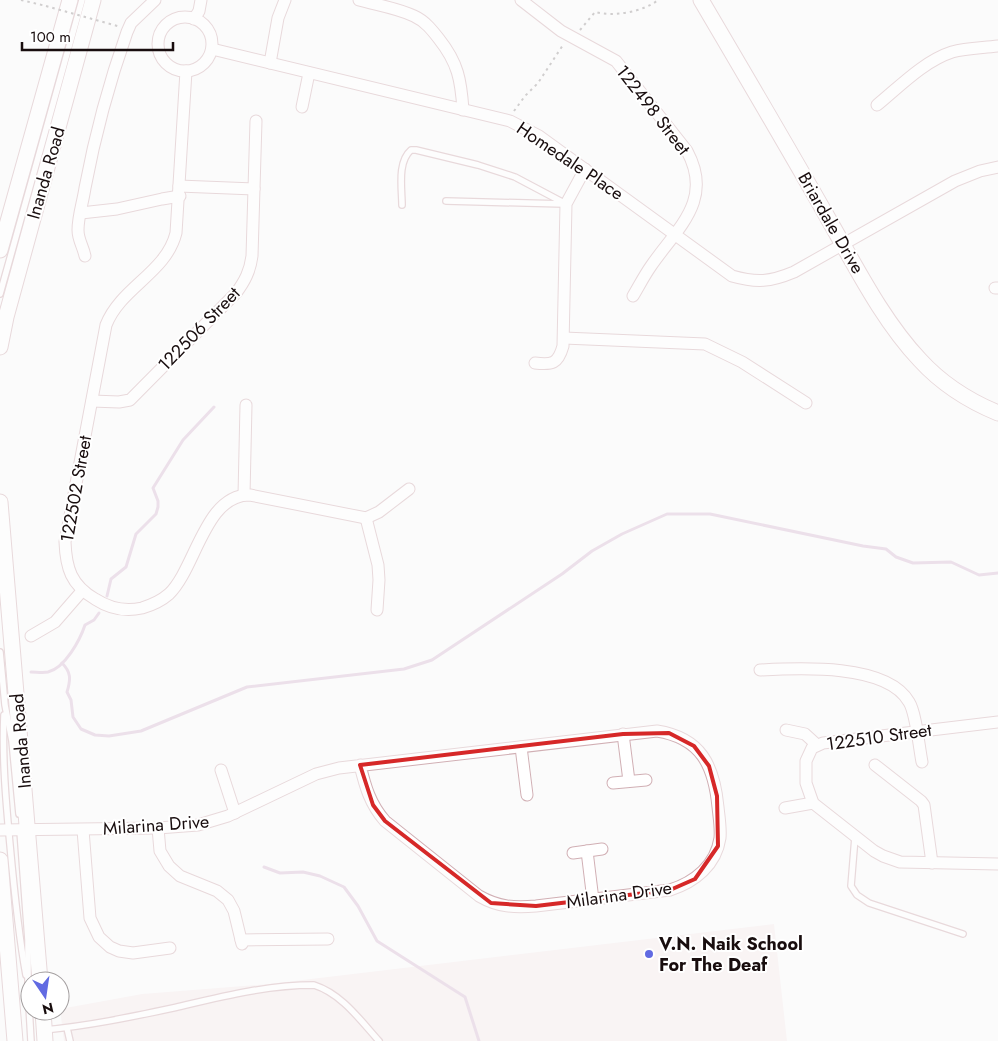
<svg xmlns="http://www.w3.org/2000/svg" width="998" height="1041" font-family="Jost,sans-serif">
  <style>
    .built { fill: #f5ebec }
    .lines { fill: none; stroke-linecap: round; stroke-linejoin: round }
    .stream { stroke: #dabfd5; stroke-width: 3 }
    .service-casing { stroke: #d1afb4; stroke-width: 8 }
    .minor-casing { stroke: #d1afb4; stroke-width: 13 }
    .tertiary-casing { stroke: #d1afb4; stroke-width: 17 }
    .path { stroke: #9c9798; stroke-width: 2; stroke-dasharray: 2.5 4; stroke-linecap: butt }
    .service { stroke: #fff; stroke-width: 5.5 }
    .minor { stroke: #fff; stroke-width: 11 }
    .tertiary { stroke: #fff; stroke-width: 15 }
    .path-bridge { stroke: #9c9798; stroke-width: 2; stroke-dasharray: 2.5 4; stroke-linecap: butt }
    .marked { fill: none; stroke: #d62828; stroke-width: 4; stroke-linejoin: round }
    .poi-dot { fill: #616ae2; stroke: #fff; stroke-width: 2 }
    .labels { text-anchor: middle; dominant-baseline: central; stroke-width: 4; stroke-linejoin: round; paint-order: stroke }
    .street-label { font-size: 18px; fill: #180d0e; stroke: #fff }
    .poi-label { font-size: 18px; font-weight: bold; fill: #180d0e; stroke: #fff; text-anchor: start }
  </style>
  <rect width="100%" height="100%" fill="#fbfbfb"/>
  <path class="built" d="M774,924L787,1041H64L60,1009L142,994L269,984Z"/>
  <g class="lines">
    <g class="stream">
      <path d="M107,596L111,579L126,567L136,534L156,514L158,507V501L153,488L183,440L214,407"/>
      <path d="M62,663C71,672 71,679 67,692L71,700L73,717L81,729L95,735L109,736L141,731L247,687L404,669L432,660L562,574L592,551L622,534L667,514H710L863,546L886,549L896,557L913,563L951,562L979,575L998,573"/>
      <path d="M31,672C36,672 43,673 48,672C65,668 80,640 85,625L94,620L99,613"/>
      <path d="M264,867L280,873L303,872L320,876L344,887L358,906L377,941L465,997L479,1041"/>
    </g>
    <defs>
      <g id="service">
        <path d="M446,201L564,204"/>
        <path d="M402,205C402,189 397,162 411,150H416L478,165L515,177L566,204"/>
        <path d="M0,294L82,0"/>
        <path d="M0,652L5,705L12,741L19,814"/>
        <path d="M4,715C2,758 6,802 10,845C14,889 18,932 26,975"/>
        <path d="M20,831L28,940V989L31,1041"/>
        <path d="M855,837L851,886L857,895L869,903L963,934"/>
        <path d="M67,1028L70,1041"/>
        <path d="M44,1030C88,1026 131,1017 173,1008C220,997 266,985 314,985C342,994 360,1020 379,1041"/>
      </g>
      <g id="minor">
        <path d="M359,0C377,5 397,8 414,16C425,21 432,30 439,39C458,63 461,80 463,110"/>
        <path d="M521,0L561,31L616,61L687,151C714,201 677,228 651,266C644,276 639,286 633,296"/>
        <circle cx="185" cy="44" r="27"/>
        <path d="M194,19L199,11L201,0"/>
        <path d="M212,49L510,121L539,136L732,276C757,283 770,282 794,272L955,181L980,171L998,167"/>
        <path d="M270,63L278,18L285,0"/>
        <path d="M186,71L176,233C166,273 121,287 106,325L65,542C66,568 71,585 95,599C109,608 125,612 142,608C152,605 161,601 169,594C196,568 205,494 250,495L366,518L379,512L409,489"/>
        <path d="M877,105C899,87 924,61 952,52C967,48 983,48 998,46"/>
        <path d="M302,107L309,73"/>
        <path d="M179,186L254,189"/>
        <path d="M81,213L117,209L162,199L180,196"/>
        <path d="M85,256C83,246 78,240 78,230C78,216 83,202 85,188C95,135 109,83 127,32L131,23L155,0"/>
        <path d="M995,288H998"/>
        <path d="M564,338L705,344L742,362L806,403"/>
        <path d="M535,363C552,365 558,364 563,346L566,204L585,169"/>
        <path d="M92,401L119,402L130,400L236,293C245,281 250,271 252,256L256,121"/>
        <path d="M244,495L246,405"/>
        <path d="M366,518L378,565L379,580L377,610"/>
        <path d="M31,636L55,622L82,591"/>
        <path d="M760,670C798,668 887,663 909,702C916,713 919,747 922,762"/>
        <path d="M998,722L823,743L812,748L806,761V783L813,803L874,851L883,856L900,862L998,864"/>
        <path d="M786,730L805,734L817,745"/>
        <path d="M623,734L629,781"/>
        <path d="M521,747L527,795"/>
        <path d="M875,765L921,801L924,805L932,863"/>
        <path d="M221,770L235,813"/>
        <path d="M613,783L646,780"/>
        <path d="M785,808L813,803"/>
        <path d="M158,828L160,851L169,866L180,876L217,891L228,900L234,911L242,944"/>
        <path d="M0,830L158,828L198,825L228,816L316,774L339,768L657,731C701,738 714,765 718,807C719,817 721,828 720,838C716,865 695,882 670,890L536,906C515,908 498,907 479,896L385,821C370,804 365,786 360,765"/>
        <path d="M83,830L90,918L99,937L110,947L119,951L133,953L170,948"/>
        <path d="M587,851L593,900"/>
        <path d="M573,853L602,849"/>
        <path d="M241,940L328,939"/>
      </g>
      <g id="tertiary">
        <path d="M701,0C744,73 787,146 829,220C856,267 883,321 920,360C941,383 969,401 998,413"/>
        <path d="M0,250L70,0"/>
        <path d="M0,347L6,317L93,0"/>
        <path d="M0,502L40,981"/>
        <path d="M0,860L15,1041"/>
        <path d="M43,1011L45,1041"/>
      </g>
    </defs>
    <use href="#service" class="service-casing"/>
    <use href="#minor" class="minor-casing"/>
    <use href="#tertiary" class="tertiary-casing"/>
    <g class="path">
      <path d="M21,0L46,6"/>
      <path d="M580,30L595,12C613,17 643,12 658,0"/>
      <path d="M514,111L525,96L538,83L563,45"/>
    </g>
    <use href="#service" class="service"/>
    <use href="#minor" class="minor"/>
    <use href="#tertiary" class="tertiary"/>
    <path class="path-bridge" d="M46,6L121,27"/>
  </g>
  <path d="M0 0H998V1041H0ZM669,733L694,746L709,766L717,796L718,846L695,879L670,890L536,906L491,903L385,821L373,805L360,765L623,734Z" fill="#fbfbfb" fill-opacity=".55" fill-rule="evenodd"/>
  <path class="marked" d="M669,733L694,746L709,766L717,796L718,846L695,879L670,890L536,906L491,903L385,821L373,805L360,765L623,734Z"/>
  <circle class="poi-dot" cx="649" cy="954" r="5"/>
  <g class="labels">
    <g class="street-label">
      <text transform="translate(653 110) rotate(52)">122498 Street</text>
      <text transform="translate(570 161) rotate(34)">Homedale Place</text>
      <text transform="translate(46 173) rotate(-74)">Inanda Road</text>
      <text transform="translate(831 223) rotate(60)">Briardale Drive</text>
      <text transform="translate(199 329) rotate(-46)">122506 Street</text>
      <text transform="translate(76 489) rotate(-80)">122502 Street</text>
      <text transform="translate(879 737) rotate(-8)">122510 Street</text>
      <text transform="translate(21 741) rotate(-95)">Inanda Road</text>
      <text transform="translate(156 825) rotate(-4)">Milarina Drive</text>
      <text transform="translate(619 895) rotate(-8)">Milarina Drive</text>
    </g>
    <g class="poi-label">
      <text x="659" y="944">V.N. Naik School<tspan x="659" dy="21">For The Deaf</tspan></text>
    </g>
  </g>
  <g transform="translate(45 996) rotate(167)"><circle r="24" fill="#ffffff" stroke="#a39e9f"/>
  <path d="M0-4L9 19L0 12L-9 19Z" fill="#616ae2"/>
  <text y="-8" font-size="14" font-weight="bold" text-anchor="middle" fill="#180d0e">N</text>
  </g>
  <path d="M22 42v8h151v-8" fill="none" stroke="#180d0e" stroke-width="2.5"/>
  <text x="30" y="42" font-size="15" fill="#180d0e" stroke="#ffffff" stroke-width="4" paint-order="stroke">100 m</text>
</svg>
